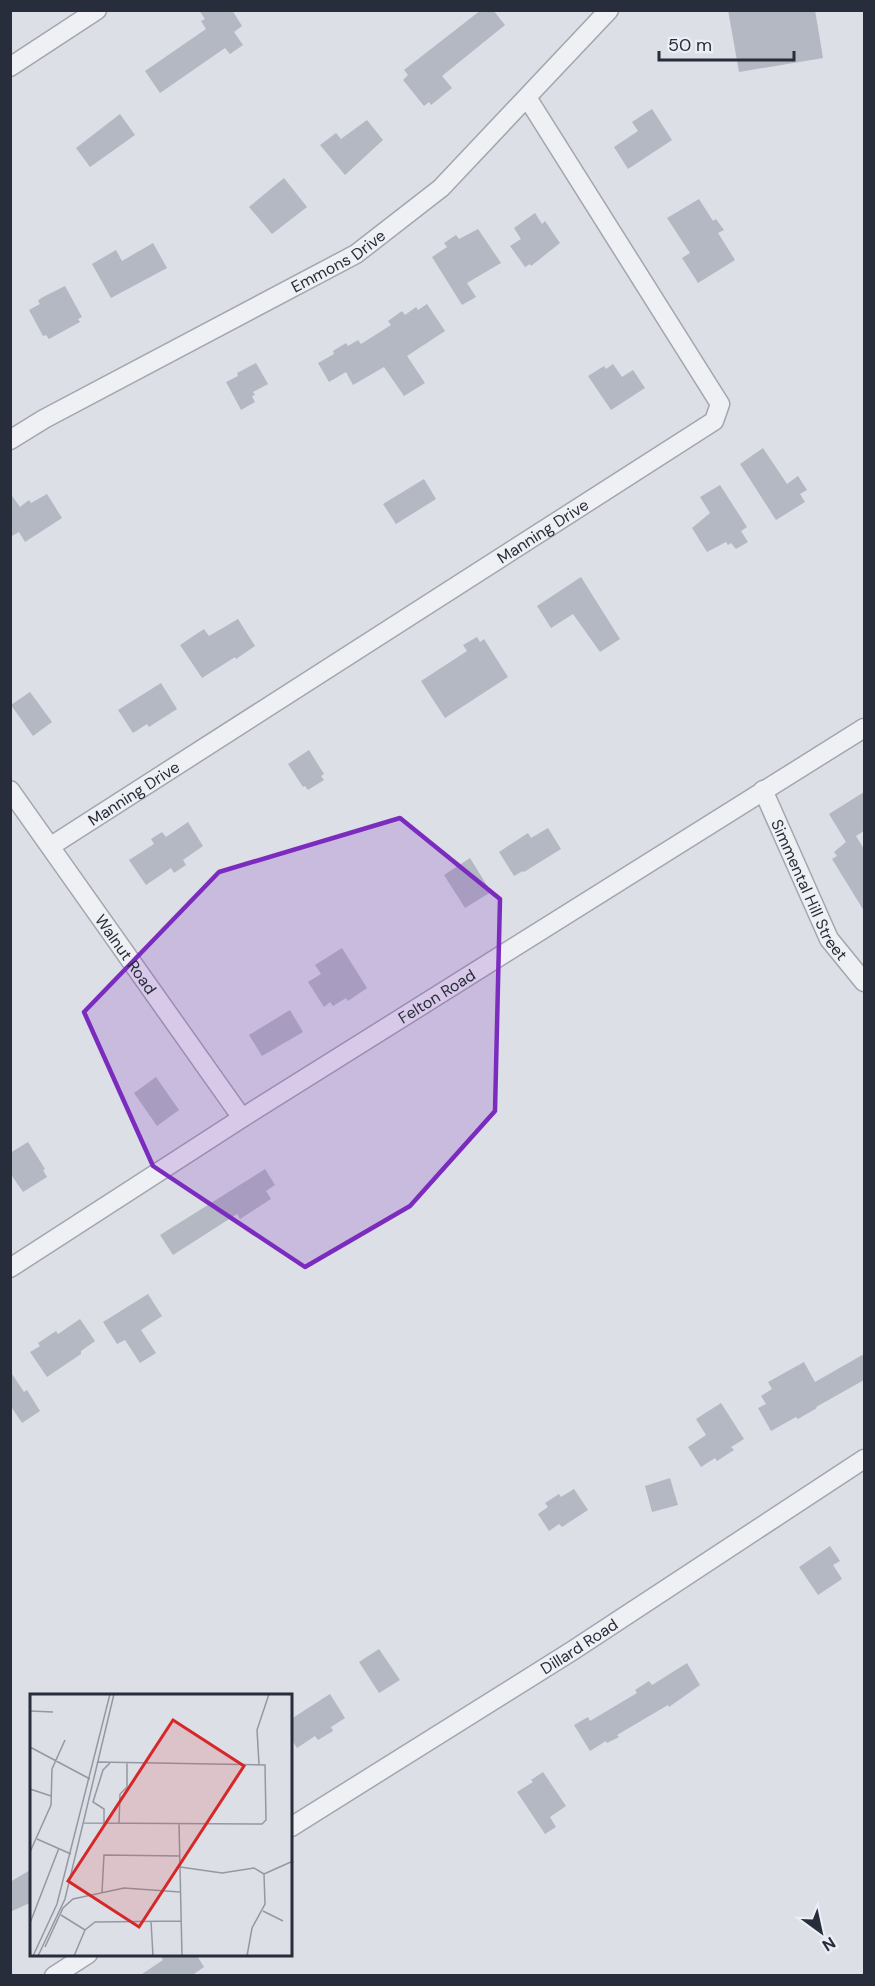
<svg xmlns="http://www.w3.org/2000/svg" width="875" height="1986" font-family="'DM Sans',sans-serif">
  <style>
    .building { fill: #b4b8c2 }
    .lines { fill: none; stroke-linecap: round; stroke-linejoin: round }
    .street-casing { stroke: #a2a6af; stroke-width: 21 }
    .street { stroke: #eff0f4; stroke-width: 18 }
    .marked { fill: #7b2cbf; fill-opacity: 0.2; stroke: #7b2cbf; stroke-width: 4.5; stroke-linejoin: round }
    .labels { text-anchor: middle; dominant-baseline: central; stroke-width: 4.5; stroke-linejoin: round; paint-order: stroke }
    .street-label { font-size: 16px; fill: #272d3b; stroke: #ebeef4 }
    .inset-road { fill: none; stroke: #9498a2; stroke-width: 1.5 }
    .view { fill: #d62828; fill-opacity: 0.15; stroke: #d62828; stroke-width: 3 }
    .inset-edge { fill: none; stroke: #272d3b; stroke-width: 3 }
  </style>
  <rect width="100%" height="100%" fill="#dcdfe6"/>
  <g class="building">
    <path d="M199,10H232L242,26L234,32L243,45L230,54L225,48L160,93L145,71L206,29L201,21L205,19Z"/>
    <path d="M481,10H493L505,25L442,76L452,88L431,105L429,102L424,106L403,80L408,75L404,70Z"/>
    <path d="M728,10H815L823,58L739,72Z"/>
    <path d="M652,109L672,140L628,169L614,147L638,131L632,122Z"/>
    <path d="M120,114L135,135L90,167L76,148Z"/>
    <path d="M367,120L383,140L345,175L320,145L336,133L341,139Z"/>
    <path d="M284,178L307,207L272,234L249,207Z"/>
    <path d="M699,199L713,221L716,219L724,230L718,233L735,260L698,283L682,258L690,253L667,218Z"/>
    <path d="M535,213L542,224L545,221L560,243L531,266L530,264L525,267L510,246L521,239L514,228Z"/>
    <path d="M478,229L501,263L467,283L476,297L462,305L432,257L447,247L444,243L456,235L459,239Z"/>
    <path d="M153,243L167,268L111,298L92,264L116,250L122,261Z"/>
    <path d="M65,286L82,317L78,319L80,322L49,339L46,335L43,336L29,310L40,304L38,301L41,298Z"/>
    <path d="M427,304L445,331L407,356L425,383L404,396L384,367L353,385L346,372L329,382L318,363L334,354L333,351L346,343L348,346L358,340L361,344L391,325L388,321L402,311L405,315L416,307L418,310Z"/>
    <path d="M256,363L268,384L253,392L255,395L252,396L255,402L241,410L226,382L238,376L237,373Z"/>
    <path d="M613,364L622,377L633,370L645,388L611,410L588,376L604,366L606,369Z"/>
    <path d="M763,448L787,484L798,476L807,490L800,494L805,502L776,520L740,464Z"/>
    <path d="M424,479L436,499L396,524L383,504Z"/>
    <path d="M720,485L747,527L741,531L748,542L736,549L731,543L728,545L726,542L707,552L692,528L710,513L700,497Z"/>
    <path d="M10,493L20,507L29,500L31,503L47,494L62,518L25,542L19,532L10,537Z"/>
    <path d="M581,577L620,639L600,652L573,614L551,628L537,606Z"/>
    <path d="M238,619L255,646L236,659L235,657L202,678L180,645L204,629L209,636Z"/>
    <path d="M477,637L480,642L484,639L508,677L445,718L421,681L467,651L463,645Z"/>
    <path d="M161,683L177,709L149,727L147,724L133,733L118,710Z"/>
    <path d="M30,692L52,722L33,736L11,705Z"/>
    <path d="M309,750L324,774L321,776L324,780L308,790L305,786L303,787L288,764Z"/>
    <path d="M864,792V831L856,836L864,849V911L832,859L837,856L834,852L846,842L829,814Z"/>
    <path d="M188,822L203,846L183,860L186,865L174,873L171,868L146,885L129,860L154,844L151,839L162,832L166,837Z"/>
    <path d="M548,828L561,849L524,872L523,871L514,876L499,852L528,833L531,838Z"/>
    <path d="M470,858L491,892L465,908L444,875Z"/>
    <path d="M342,948L367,988L348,1001L346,998L333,1006L330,1002L324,1007L308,982L321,974L315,965Z"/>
    <path d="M290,1010L303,1032L262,1056L249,1035Z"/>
    <path d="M156,1077L179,1110L157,1126L134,1093Z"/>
    <path d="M28,1142L45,1169L43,1170L47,1177L23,1192L10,1173V1153Z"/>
    <path d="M265,1169L275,1185L266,1191L271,1199L240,1219L237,1214L173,1255L160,1235Z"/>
    <path d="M148,1294L162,1316L141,1330L156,1353L140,1363L125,1340L117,1344L103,1322Z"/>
    <path d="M80,1319L95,1341L81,1351V1354L47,1377L30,1352L40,1346L38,1343L56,1331L58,1334Z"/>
    <path d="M864,1354V1380L816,1407L817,1408L798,1419L796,1417L771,1431L758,1408L766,1404L761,1396L772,1389L768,1382L804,1362L815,1382Z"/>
    <path d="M10,1371L24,1392L27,1390L40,1411L22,1423L10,1405Z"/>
    <path d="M721,1403L744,1439L731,1447L734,1450L717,1461L715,1458L701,1467L688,1447L706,1435L696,1419Z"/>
    <path d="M670,1478L678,1505L652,1512L645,1486Z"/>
    <path d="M574,1489L588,1510L562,1527L559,1524L549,1531L538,1514L548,1507L545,1503L559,1494L561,1497Z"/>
    <path d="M830,1546L840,1561L833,1565L842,1579L818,1595L799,1567Z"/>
    <path d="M379,1649L400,1680L379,1693L359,1662Z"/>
    <path d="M687,1663L700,1685L669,1707L668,1705L617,1735L619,1737L607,1743L606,1741L590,1751L574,1725L588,1717L590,1721L637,1693L635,1690L649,1681L652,1685Z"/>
    <path d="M330,1694L345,1718L331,1727L333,1731L318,1740L315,1736L297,1748L291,1739V1719Z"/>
    <path d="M543,1772L566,1806L550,1817L556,1827L545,1834L517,1792L533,1782L531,1780Z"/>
    <path d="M32,1869V1902L10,1912V1882Z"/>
    <path d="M160,1954H196L204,1967L191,1976H139L163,1960Z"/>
  </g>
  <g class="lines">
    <defs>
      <g id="street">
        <path d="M10,67L97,10"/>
        <path id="s1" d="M10,440L44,419L356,254L441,188L609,10"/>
        <path id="s2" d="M10,790L242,1118"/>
        <path id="s3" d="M763,790L829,939L864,982"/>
        <path id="s4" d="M51,846L714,421L720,404L528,99"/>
        <path id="s5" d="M10,1268L242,1118L864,728"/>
        <path id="s6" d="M291,1827L572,1651L864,1459"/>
        <path d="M54,1976L88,1954"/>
      </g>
    </defs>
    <use href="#street" class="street-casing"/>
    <use href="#street" class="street"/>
  </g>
  <path class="marked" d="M400,818L500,899L495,1111L410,1206L305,1267L153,1166L84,1012L219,872Z"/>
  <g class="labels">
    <g class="street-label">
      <text stroke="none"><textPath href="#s1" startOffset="374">Emmons Drive</textPath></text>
      <text stroke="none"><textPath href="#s4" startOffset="584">Manning Drive</textPath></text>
      <text stroke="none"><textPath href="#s4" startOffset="98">Manning Drive</textPath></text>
      <text stroke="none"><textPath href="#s3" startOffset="110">Simmental Hill Street</textPath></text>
      <text stroke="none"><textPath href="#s2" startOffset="201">Walnut Road</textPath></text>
      <text stroke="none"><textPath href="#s5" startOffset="506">Felton Road</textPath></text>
      <text stroke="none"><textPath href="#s6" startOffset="340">Dillard Road</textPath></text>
    </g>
  </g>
  <g transform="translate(30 1694)">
    <rect width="262" height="262" fill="#dcdfe6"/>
    <path class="inset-road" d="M0,17L23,18M0,53L60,85M229,70L227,36L239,0M0,95L21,102M90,100L97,93V69M54,129L232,130L236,126L235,71L67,68M74,129V115L63,108L73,76L80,69M89,129L90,100M149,130L152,262M7,145L41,160M0,158L21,111L22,75L35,46M150,173L192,179L224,174L234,180M234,180L263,167M72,198L74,161L150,162M233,217L253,227M31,221L55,236M121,227L123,262M0,229L29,154M15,253L33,214L43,205L94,194L150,198M3,262L27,210L80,0M8,262L35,205L84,0M44,262L55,236L65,228L151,227M217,262L222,234L235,210L234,180"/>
    <path class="view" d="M143,26L214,72L109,233L38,187Z"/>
    <rect width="262" height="262" class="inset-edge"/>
  </g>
  <rect width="875" height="1986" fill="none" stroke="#272d3b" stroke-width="24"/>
  <g transform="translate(821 1932) rotate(147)" stroke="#ebeef4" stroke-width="4.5" paint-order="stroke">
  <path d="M0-4.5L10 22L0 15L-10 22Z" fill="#272d3b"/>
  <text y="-9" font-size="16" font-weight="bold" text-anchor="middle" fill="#272d3b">N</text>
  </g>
  <path d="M659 51v9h135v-9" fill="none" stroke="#272d3b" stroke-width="3"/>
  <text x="668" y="51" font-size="18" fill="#272d3b" stroke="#ebeef4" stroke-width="4.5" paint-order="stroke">50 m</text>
</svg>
